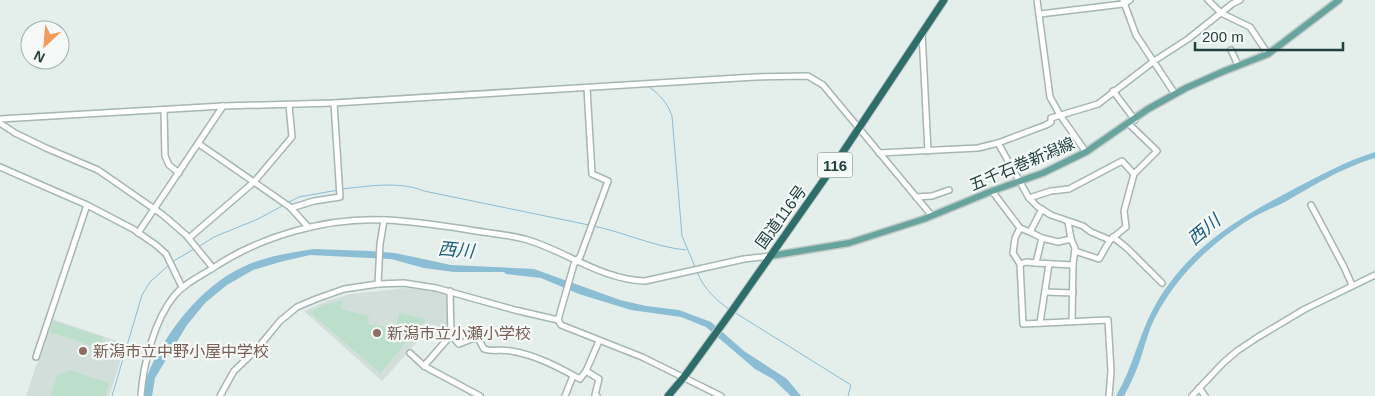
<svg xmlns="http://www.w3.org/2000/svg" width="1375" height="396" font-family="Arial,'Noto Sans JP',sans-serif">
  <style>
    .built { fill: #d2deda }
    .green { fill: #bcdfcb }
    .water { fill: #8bbdd4 }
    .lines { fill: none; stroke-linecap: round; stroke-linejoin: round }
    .stream { stroke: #8bbdd4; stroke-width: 1 }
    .minor-casing { stroke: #a6b6b3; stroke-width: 8 }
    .major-casing { stroke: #c1cac9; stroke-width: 9 }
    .highway-casing { stroke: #c1cac9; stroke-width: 9 }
    .minor { stroke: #fff; stroke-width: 5 }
    .major { stroke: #67a49e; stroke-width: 6 }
    .highway { stroke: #2d6d6a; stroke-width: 7 }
    .education-dot { fill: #8d6e63; stroke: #f5faf8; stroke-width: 2 }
    .labels { text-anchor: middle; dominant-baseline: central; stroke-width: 4.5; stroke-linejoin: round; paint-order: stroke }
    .shield { fill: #f5faf8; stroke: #617875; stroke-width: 1 }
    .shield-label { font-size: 15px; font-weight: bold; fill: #22403d }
    .street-label { font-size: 16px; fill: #22403d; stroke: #f5faf8 }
    .education-label { font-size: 16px; fill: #785e54; stroke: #f5faf8; text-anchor: start }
    .water-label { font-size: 18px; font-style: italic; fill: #1a5e7e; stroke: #f5faf8 }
  </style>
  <rect width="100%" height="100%" fill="#e4eeeb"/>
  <g class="built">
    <path d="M406,288L431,290L448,294L449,329L436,330L432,335L427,331L382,381L304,311L330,300L351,294Z"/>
    <path d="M52,319L126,344L109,396H26Z"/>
  </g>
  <g class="green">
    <path d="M343,300L341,309L369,316L368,324L396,329L399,313L426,319L380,373L310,312L324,305Z"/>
    <path d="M53,321L103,337L99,348L50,332Z"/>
    <path d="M70,370L109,383L105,396H51L57,376Z"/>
  </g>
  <g class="water">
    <path d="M1375,152V158C1339,169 1315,185 1283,203C1273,208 1262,212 1252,218C1212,242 1176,276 1155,318C1149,329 1146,342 1142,354C1138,368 1131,383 1124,396H1116C1134,366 1139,332 1157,302C1190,247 1237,219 1292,190C1319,176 1346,161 1375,152Z"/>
    <path d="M314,249L370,251L395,253L451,265L534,269L620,300L646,306L679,310L711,322L744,351L787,379L801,396H791L773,379L755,369L706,327L681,317L631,310L579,294L541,278L506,274L504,272H454L424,268L391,259L310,255L280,262L253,270L227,285L205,303L187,325L155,378L152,396H144C145,374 153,362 164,343C186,307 220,272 261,260C279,254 296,252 314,249Z"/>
  </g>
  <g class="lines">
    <g class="stream">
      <path d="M585,85L636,82"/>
      <path d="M648,86C660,95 667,102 672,116L682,236L696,269"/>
      <path d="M310,101L498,90"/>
      <path d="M275,102H294"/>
      <path d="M53,113L119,110"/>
      <path d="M342,189C368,186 400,181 424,191L589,225"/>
      <path d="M287,203L299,197L338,190"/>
      <path d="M593,226C624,232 654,247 686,250"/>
      <path d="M198,247L214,237L258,219L284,205"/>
      <path d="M172,262L194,249"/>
      <path d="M697,272C704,289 716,300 730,310"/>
      <path d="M734,312L851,385L848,396"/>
      <path d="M112,396L142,295L150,282L169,265"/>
    </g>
    <defs>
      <g id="minor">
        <path d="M1037,0L1050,97L1060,115L1086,152"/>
        <path d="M1123,0L1136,35L1175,94"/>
        <path d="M1208,0L1221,13L1250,27L1268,54"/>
        <path d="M1040,14L1123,4L1130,0"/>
        <path d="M922,33L928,151"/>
        <path d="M1231,50L1238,65"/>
        <path d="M1113,91L1135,120"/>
        <path d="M164,110L165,156L169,165L179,173"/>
        <path d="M0,119L223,106L334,103L755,77L808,76L823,85L932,216"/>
        <path d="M0,123L15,133L46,148L98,170L163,215L186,235L213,268"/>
        <path d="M998,143L1029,198L1038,207L1051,215L1083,226L1091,232L1110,240"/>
        <path d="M199,144L290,207L308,227"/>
        <path d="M879,153L978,148L998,143L1046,125L1051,122V118L1098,104L1154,61L1188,39L1232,4L1240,0"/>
        <path d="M0,167L87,205L133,229L156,245L166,254L182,287"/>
        <path d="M992,191L1020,228L1015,238L1013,253L1020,264L1023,324L1108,320L1111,371L1109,396"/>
        <path d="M916,197L932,196L949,190"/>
        <path d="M1029,198L1051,191L1069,189L1122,161L1134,174"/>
        <path d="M1311,205L1344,267L1352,285"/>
        <path d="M291,208L314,201L340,197L334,103"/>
        <path d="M1068,222L1071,239L1075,248L1073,265L1072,321"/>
        <path d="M1020,228L1030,232L1042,209"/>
        <path d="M1030,232L1042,238L1036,263L1073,265"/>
        <path d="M138,233L223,106"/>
        <path d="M1113,237L1127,248L1162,283"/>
        <path d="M189,238L254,182L292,137L289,105"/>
        <path d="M1042,238L1058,242L1071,239"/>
        <path d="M1075,251L1099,259L1110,240L1126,227L1124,211L1134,174L1157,151L1129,124"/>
        <path d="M1020,264L1026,262L1036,263"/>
        <path d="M378,284L380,244L384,220"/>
        <path d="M450,291L451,335L459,344L474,338L479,340L484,349C493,352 502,349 511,351C536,355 558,367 580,379L586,371L599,341"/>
        <path d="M1045,292L1073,293"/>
        <path d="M558,320L574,264L580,257L608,181L592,174L587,88"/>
        <path d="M1040,323L1049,264"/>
        <path d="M410,353L424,366L480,396"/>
        <path d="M36,357L87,205"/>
        <path d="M424,366L451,335"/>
        <path d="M586,371L599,379L595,395L597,396"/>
        <path d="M1199,388L1205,396"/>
        <path d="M141,396C143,365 154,321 174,296C185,283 199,277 213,268C261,236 327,217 385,220C412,221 438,225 464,229C485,233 507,234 528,240C567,252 603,280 645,281L744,259L770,256"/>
        <path d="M220,396L234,371L257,349L280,321L297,307L316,299L344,289L378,284L404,283L436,288L515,310L558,320L561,325L642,357L721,396"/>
        <path d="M565,396L573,376"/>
        <path d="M1192,396L1223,363L1237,351L1258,337L1305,309L1375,275"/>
      </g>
      <path id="major" d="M770,256L849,243L924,219L992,191L1043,173L1086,152L1148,109L1186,88L1222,72L1268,54L1339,0"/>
      <path id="highway" d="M668,396L684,377L734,308L837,161L944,0"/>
    </defs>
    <use href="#minor" class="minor-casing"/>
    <use href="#major" class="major-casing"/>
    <use href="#highway" class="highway-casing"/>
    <use href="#minor" class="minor"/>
    <use href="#major" class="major"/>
    <use href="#highway" class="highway"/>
  </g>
  <g class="education-dot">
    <circle cx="377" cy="333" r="5"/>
    <circle cx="83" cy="351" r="5"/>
  </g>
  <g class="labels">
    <rect class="shield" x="817.5" y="152.5" width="35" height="25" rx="4"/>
    <g class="shield-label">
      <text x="835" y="165">116</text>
    </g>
    <g class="street-label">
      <text transform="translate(1022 164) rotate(-23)">五千石巻新潟線</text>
      <text transform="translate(781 217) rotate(-54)">国道116号</text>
    </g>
    <g class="education-label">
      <text x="387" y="333">新潟市立小瀬小学校</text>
      <text x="93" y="351">新潟市立中野小屋中学校</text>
    </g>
    <g class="water-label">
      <text transform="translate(1204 230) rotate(-40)">西川</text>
      <text transform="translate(456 250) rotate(5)">西川</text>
    </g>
  </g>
  <g transform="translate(45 45) rotate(206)"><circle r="24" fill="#f5faf8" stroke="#a1b0ad"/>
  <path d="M0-4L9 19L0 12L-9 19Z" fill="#f6995a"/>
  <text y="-8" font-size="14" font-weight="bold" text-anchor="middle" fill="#22403d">N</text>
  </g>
  <path d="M1195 42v8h148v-8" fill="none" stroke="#22403d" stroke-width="2.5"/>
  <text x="1202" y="42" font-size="15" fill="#22403d" stroke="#f5faf8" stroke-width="4" paint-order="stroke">200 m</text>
</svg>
